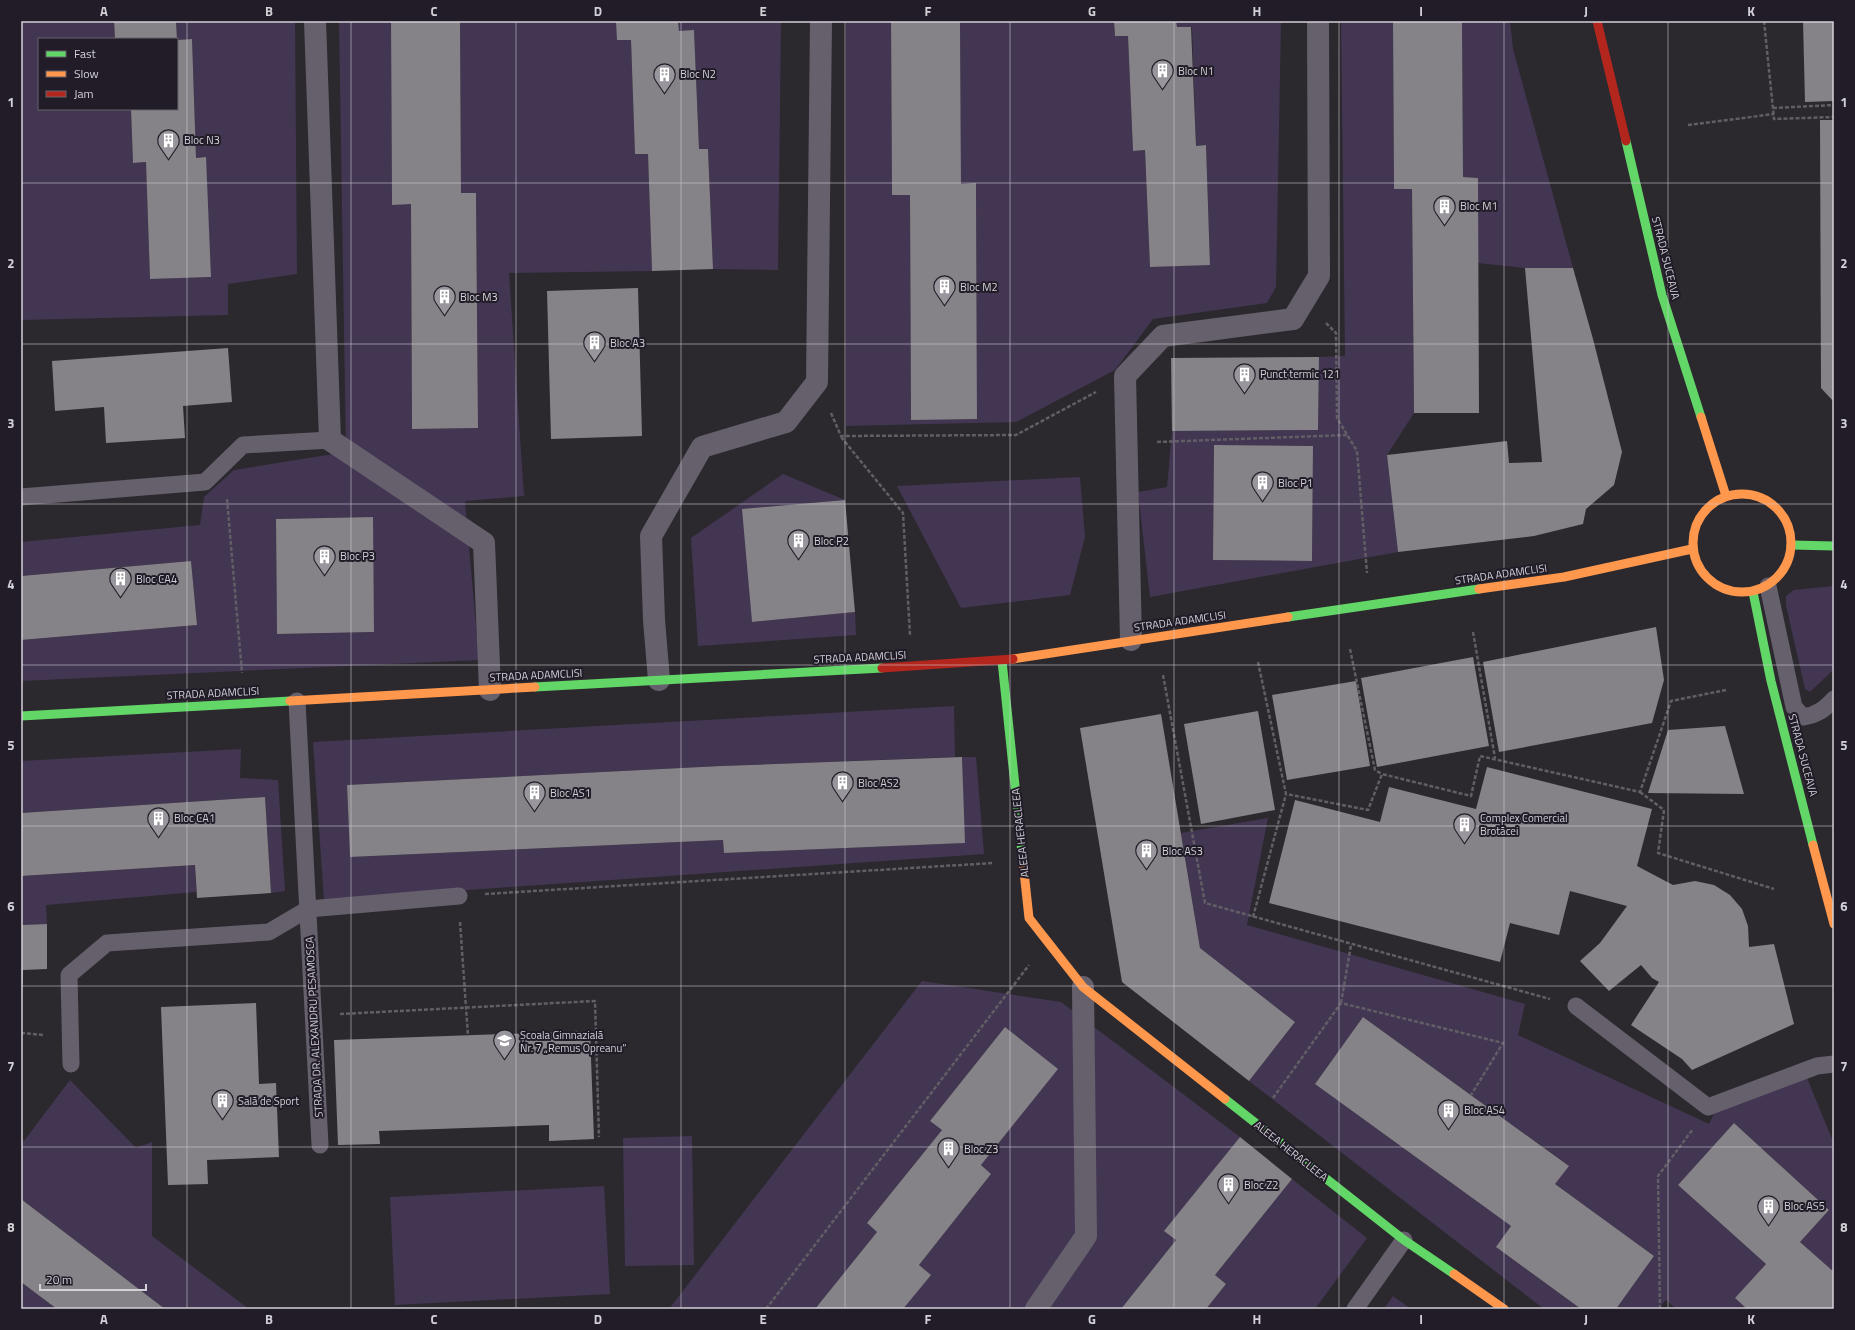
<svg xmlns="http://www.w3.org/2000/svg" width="1855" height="1330" font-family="'Titillium Web',sans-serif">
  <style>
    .green { fill: #433653; fill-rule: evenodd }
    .building { fill: #858388 }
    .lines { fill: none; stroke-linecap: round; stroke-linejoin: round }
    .path { stroke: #615e65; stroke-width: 2.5; stroke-dasharray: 4 2; stroke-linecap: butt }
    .lane { stroke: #66606c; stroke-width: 17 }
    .street { stroke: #66606c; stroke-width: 22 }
    .fast { stroke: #63d668; stroke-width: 9 }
    .slow { stroke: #ff974d; stroke-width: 9 }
    .jam { stroke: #b3261e; stroke-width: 9 }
    .grid { fill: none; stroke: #d3d0d7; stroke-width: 1; stroke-opacity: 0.55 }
    .labels { text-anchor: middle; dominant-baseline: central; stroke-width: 4; stroke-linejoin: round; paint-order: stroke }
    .poi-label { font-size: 11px; fill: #d3d0d7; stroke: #211c27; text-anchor: start }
    .street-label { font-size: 11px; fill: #d3d0d7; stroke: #211c27 }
    .neatline { fill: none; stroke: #d3d0d7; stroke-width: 1.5 }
    .grid-label { font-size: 13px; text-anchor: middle; font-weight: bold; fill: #d3d0d7 }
  </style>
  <rect width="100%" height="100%" fill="#2b292e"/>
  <g class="green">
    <path d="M21,21H114L115,39H39V109H131L133,163L146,162L150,279L211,277L205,157L196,158L192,39L177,40L176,21H295L297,274L228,284V315L21,320Z"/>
    <path d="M339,21H391L392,204H411L412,429L478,428L476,193H461L460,21H616L631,40L635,154H648L652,271L509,273L524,496L465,501L479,660L21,681V640L197,625L191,561L21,576V542L200,525L204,497L234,470L346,452ZM372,517L374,632L277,634L276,519Z"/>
    <path d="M678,21H781L778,270L713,269L708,149H699L694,31H679Z"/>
    <path d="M846,21H891L892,195H910L911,419H977L976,184H961L960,21H1114L1115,36H1128L1133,151L1145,150L1150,267L1210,264L1206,145L1196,146L1192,27H1177L1176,21H1281L1276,287L1267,303L1153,319L1115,370L1016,422L846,426Z"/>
    <path d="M1341,21H1393L1394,189H1412L1414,413L1387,455L1398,552L1150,597L1138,492L1167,487L1172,431L1318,430L1319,357L1345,356ZM1214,445L1313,446L1312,561L1213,560Z"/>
    <path d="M1462,21H1510L1513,49L1573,268H1525L1478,263V178L1463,177Z"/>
    <path d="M783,474L845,500L743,509L752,622L855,612L856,635L698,646L691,538Z"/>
    <path d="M1080,477L1085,537L1070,595L961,608L897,486Z"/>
    <path d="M1834,586V669L1810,692L1805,689L1786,605V596L1794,590Z"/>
    <path d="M954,706L955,757L721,766L347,785L350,857L723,840L724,853L964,843L962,757H976L984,854L324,900L313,742Z"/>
    <path d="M241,749L240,778L278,780L285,891L271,893L265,797L21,813V761Z"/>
    <path d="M1268,818L1247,925L1525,1004L1518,1035L1709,1124L1721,1099L1807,1078L1834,1144V1272L1800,1242L1829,1210L1734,1123L1678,1185L1766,1264L1735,1298L1747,1309H1676L1666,1300L1658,1309H1616L1654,1256L1555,1184L1568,1165L1363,1017L1315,1084L1511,1226L1497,1248L1581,1309H1544L1249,1081L1295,1022L1200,948L1181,833Z"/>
    <path d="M195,865L196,892L46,905L47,924L21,925V876Z"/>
    <path d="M922,981L1061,1002L1240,1137L1165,1231L1176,1240L1121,1309H903L930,1275L919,1265L991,1174L981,1165L1057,1069L1005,1027L930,1121L942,1130L867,1223L877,1232L815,1309H669Z"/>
    <path d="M70,1080L136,1148L152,1142V1236L249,1309H165L21,1199V1139L24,1141Z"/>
    <path d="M692,1136L694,1265L625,1266L623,1138Z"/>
    <path d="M1292,1179L1367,1238L1315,1309H1206L1226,1284L1215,1275Z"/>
    <path d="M604,1186L610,1294L395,1305L390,1197Z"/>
    <path d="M21,1282L57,1309H21Z"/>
    <path d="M1393,1296L1411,1309H1384Z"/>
  </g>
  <g class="building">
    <path d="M114,21H176L177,39H115Z"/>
    <path d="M391,21H460L461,193H476L478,428L412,429L411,204L392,205Z"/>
    <path d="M616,21H678L679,31L694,30L699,149H708L713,269L652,271L648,154H635L631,40H617Z"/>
    <path d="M891,21H960L961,184L976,183L977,419L911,420L910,195H892Z"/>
    <path d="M1114,21H1176L1177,27H1191L1196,146L1206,145L1210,265L1150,267L1145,150L1133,151L1128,36H1115Z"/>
    <path d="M1393,21H1462L1463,177L1478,178L1479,413H1414L1412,189H1394Z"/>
    <path d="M1803,21H1834V101L1805,102Z"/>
    <path d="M192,39L196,158L206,157L211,277L150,279L146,162L133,163L131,109H177V40Z"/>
    <path d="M1820,120H1834V402L1821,388Z"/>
    <path d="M1525,268H1573L1593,339L1622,452L1614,485L1586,509L1583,524L1534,536L1398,552L1387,455L1507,441L1509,463L1542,462Z"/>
    <path d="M638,288L642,436L551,439L547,291Z"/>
    <path d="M228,348L232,402L183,406L185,438L106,443L104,407L55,411L52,361Z"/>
    <path d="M1319,357L1318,430L1172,431L1171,358Z"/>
    <path d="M1214,445L1313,446L1312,561L1213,560Z"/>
    <path d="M845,500L855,612L752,622L742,509Z"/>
    <path d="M373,517L374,632L277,634L276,519Z"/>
    <path d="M191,561L197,625L21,640V576Z"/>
    <path d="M1656,627L1664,680L1652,723L1499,752L1483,662Z"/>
    <path d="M1473,657L1489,746L1377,767L1361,678Z"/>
    <path d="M1356,681L1370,766L1287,780L1272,695Z"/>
    <path d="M1258,711L1275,810L1201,824L1184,724Z"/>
    <path d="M1161,714L1200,948L1295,1022L1249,1081L1122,982L1080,728Z"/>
    <path d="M1725,726L1744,794L1648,793L1668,730Z"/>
    <path d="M962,757L965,843L724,853L723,840L350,857L347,785L721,766Z"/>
    <path d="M1487,767L1652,809L1637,866L1673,885L1695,881L1714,885L1730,895L1742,909L1748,926L1749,947L1774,944L1794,1024L1692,1070L1682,1059L1631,1025L1659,982L1652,978L1641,965L1609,991L1580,961L1600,943L1627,906L1570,891L1559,935L1510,923L1500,962L1269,903L1295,800L1380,822L1389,787L1476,809Z"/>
    <path d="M265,797L271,893L197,898L195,865L21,876V813Z"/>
    <path d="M47,924V969L23,970L22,995H21V925Z"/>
    <path d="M256,1003L259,1084L276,1083L279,1157L207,1160L208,1184L168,1185L161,1007Z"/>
    <path d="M1363,1017L1569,1166L1555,1184L1654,1256L1616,1309H1581L1496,1247L1511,1226L1315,1084Z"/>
    <path d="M1005,1027L1058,1069L981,1165L991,1174L919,1265L931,1275L903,1309H815L877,1232L867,1223L942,1130L930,1121Z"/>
    <path d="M590,1031L594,1139L549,1141V1125L379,1131L380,1144L338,1145L334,1040Z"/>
    <path d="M1734,1123L1829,1210L1800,1242L1834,1272V1309H1747L1735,1298L1766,1264L1678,1185Z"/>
    <path d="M1240,1137L1292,1179L1215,1275L1226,1284L1206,1309H1121L1176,1240L1164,1231Z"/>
    <path d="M21,1199L165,1309H57L21,1282Z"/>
  </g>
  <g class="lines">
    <g class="path">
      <path d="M1764,21L1774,119L1834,117"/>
      <path d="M1773,108L1834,105"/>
      <path d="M1688,125L1774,114"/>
      <path d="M1326,323L1336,333L1337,418L1357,451L1367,573"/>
      <path d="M831,413L841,436L1016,435L1096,392"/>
      <path d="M841,437L903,513L910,635"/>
      <path d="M1157,442L1347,435"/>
      <path d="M227,499L242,673"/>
      <path d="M1473,632L1495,758"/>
      <path d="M1350,649L1375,770L1382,774"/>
      <path d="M1258,662L1286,794L1368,810L1382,774L1471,796L1480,756L1640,792L1671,701L1726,690"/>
      <path d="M1163,675L1205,903L1550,999"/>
      <path d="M1640,792L1664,810L1658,853L1774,889"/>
      <path d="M485,894L993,863"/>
      <path d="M1253,917L1286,794"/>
      <path d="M460,922L468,1036"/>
      <path d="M1341,1003L1351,945"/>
      <path d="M340,1014L595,1001L599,1137"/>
      <path d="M21,1033L44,1035"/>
      <path d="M1273,1098L1341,1003L1503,1043L1471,1095"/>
      <path d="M766,1309L1029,965"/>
      <path d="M1660,1309L1658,1176L1693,1129"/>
    </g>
    <g class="lane">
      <path d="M21,497L205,482L243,445L330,440"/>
      <path d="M1768,586L1794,707L1803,717C1817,715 1825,709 1834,699"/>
      <path d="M297,701L320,1145"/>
      <path d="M1576,1006L1708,1107L1817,1066L1834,1064"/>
      <path d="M71,1064L69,975L107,943L269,932L308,909L459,896"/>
      <path d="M1355,1309L1404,1240"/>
    </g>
    <g class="street">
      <path d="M315,21L330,440L484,543L490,690"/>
      <path d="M1131,640L1125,376L1163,336L1293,319L1319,276L1318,21"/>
      <path d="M659,680L654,620L651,536L702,447L786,422L817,382L821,21"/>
      <path d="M1036,1309L1086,1236L1083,987"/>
    </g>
    <g class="fast">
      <path d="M1626,141L1662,295L1701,417"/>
      <path d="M1791,545L1834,546"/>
      <path d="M1753,592L1771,681L1813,845"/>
      <path d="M1288,617L1479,589"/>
      <path d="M1002,661L1022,853"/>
      <path d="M535,687L882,668"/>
      <path d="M21,716L290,701"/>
      <path d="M1225,1099L1404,1240L1454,1274"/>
    </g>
    <g class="slow">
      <path d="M1701,417L1726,496"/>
      <circle cx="1742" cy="543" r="49"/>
      <path d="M1479,589L1564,577L1692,549"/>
      <path d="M1013,659L1288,617"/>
      <path d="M290,701L535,687"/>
      <path d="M1813,845L1834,924"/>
      <path d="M1022,853L1029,918L1083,987L1225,1099"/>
      <path d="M1454,1274L1504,1309"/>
    </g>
    <g class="jam">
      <path d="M1597,21L1626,141"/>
      <path d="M882,668L1013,659"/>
    </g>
  </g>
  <path class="grid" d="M187,21V1309M351,21V1309M516,21V1309M681,21V1309M845,21V1309M1010,21V1309M1174,21V1309M1339,21V1309M1504,21V1309M1668,21V1309M21,183H1834M21,344H1834M21,504H1834M21,665H1834M21,826H1834M21,986H1834M21,1147H1834"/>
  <defs>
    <symbol id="building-pin" viewBox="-11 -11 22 30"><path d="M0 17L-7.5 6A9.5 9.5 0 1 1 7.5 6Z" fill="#98969c" stroke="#211c27"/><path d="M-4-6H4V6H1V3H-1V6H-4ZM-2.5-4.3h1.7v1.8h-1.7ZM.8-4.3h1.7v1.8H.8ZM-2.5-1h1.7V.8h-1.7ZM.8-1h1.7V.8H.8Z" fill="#fff"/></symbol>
    <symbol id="school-pin" viewBox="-11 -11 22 30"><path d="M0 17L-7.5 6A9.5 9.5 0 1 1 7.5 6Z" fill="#98969c" stroke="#211c27"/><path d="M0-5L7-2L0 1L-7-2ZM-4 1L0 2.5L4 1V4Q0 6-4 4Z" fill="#fff"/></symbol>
  </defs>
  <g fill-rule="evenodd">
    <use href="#building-pin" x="1150" y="58" width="25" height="34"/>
    <use href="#building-pin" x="652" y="62" width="25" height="34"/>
    <use href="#building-pin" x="156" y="128" width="25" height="34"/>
    <use href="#building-pin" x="1432" y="194" width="25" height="34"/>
    <use href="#building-pin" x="932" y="274" width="25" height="34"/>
    <use href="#building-pin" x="432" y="284" width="25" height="34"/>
    <use href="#building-pin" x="582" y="330" width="25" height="34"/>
    <use href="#building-pin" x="1232" y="362" width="25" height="34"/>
    <use href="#building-pin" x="1250" y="470" width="25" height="34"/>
    <use href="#building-pin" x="786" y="528" width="25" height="34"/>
    <use href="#building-pin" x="312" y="544" width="25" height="34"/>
    <use href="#building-pin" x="108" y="566" width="25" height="34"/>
    <use href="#building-pin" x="830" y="770" width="25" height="34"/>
    <use href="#building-pin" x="522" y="780" width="25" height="34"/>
    <use href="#building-pin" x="146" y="806" width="25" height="34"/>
    <use href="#building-pin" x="1452" y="812" width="25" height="34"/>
    <use href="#building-pin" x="1134" y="838" width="25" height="34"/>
    <use href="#school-pin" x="492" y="1028" width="25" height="34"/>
    <use href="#building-pin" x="210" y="1088" width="25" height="34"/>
    <use href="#building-pin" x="1436" y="1098" width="25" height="34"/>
    <use href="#building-pin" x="936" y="1136" width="25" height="34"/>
    <use href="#building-pin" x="1216" y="1172" width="25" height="34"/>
    <use href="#building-pin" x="1756" y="1194" width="25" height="34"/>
  </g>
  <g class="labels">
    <g class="poi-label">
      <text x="1178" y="71">Bloc N1</text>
      <text x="680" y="74">Bloc N2</text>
      <text x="184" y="140">Bloc N3</text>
      <text x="1460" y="206">Bloc M1</text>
      <text x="960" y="287">Bloc M2</text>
      <text x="460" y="297">Bloc M3</text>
      <text x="610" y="343">Bloc A3</text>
      <text x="1260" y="374">Punct termic 121</text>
      <text x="1278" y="483">Bloc P1</text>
      <text x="814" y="541">Bloc P2</text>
      <text x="340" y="556">Bloc P3</text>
      <text x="136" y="579">Bloc CA4</text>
      <text x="858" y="783">Bloc AS2</text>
      <text x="550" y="793">Bloc AS1</text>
      <text x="174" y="818">Bloc CA1</text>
      <text x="1480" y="818">Complex Comercial<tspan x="1480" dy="13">Brotăcei</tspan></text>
      <text x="1162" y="851">Bloc AS3</text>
      <text x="520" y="1035">Școala Gimnazială<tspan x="520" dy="13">Nr. 7 „Remus Opreanu”</tspan></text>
      <text x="238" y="1101">Sală de Sport</text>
      <text x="1464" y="1110">Bloc AS4</text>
      <text x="964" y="1149">Bloc Z3</text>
      <text x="1244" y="1185">Bloc Z2</text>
      <text x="1784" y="1206">Bloc AS5</text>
    </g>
    <g class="street-label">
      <text transform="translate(1666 258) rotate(76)">STRADA SUCEAVA</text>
      <text transform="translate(1501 574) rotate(-8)">STRADA ADAMCLISI</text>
      <text transform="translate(1180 621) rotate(-8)">STRADA ADAMCLISI</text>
      <text transform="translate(860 657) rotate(-3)">STRADA ADAMCLISI</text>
      <text transform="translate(536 675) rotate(-3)">STRADA ADAMCLISI</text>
      <text transform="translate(213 693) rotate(-3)">STRADA ADAMCLISI</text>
      <text transform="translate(1803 755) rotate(75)">STRADA SUCEAVA</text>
      <text transform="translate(1020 833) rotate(-96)">ALEEA HERACLEEA</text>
      <text transform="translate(314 1027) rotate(-93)">STRADA DR. ALEXANDRU PESAMOSCA</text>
      <text transform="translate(1291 1151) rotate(38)">ALEEA HERACLEEA</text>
    </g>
  </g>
  <rect width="1855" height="1330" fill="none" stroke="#211c27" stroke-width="44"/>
  <rect x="38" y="38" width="140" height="72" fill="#211c27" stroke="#68646d"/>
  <rect x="46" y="51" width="20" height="6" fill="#63d668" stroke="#68646d"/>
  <text x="74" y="58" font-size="12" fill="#d3d0d7">Fast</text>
  <rect x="46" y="71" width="20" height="6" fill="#ff974d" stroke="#68646d"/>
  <text x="74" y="78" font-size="12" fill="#d3d0d7">Slow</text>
  <rect x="46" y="91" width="20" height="6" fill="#b3261e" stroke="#68646d"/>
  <text x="74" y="98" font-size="12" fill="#d3d0d7">Jam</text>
  <path d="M40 1284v6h106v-6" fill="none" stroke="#d3d0d7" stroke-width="2"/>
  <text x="46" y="1284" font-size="12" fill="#d3d0d7" stroke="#211c27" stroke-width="3" paint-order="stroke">20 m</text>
  <rect x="22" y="22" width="1811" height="1286" class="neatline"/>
  <g class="grid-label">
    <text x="104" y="16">A</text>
    <text x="269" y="16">B</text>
    <text x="434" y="16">C</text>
    <text x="598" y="16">D</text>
    <text x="763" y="16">E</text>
    <text x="928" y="16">F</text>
    <text x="1092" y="16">G</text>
    <text x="1257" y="16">H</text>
    <text x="1421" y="16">I</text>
    <text x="1586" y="16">J</text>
    <text x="1751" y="16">K</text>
    <text x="11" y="107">1</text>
    <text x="1844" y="107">1</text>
    <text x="11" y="268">2</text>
    <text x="1844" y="268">2</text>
    <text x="11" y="428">3</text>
    <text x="1844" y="428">3</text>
    <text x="11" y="589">4</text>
    <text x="1844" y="589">4</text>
    <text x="11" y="750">5</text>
    <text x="1844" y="750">5</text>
    <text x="11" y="911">6</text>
    <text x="1844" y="911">6</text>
    <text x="11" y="1071">7</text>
    <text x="1844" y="1071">7</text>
    <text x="11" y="1232">8</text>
    <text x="1844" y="1232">8</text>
    <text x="104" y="1324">A</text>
    <text x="269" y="1324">B</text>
    <text x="434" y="1324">C</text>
    <text x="598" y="1324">D</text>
    <text x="763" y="1324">E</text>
    <text x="928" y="1324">F</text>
    <text x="1092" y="1324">G</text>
    <text x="1257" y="1324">H</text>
    <text x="1421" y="1324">I</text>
    <text x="1586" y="1324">J</text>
    <text x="1751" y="1324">K</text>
  </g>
</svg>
